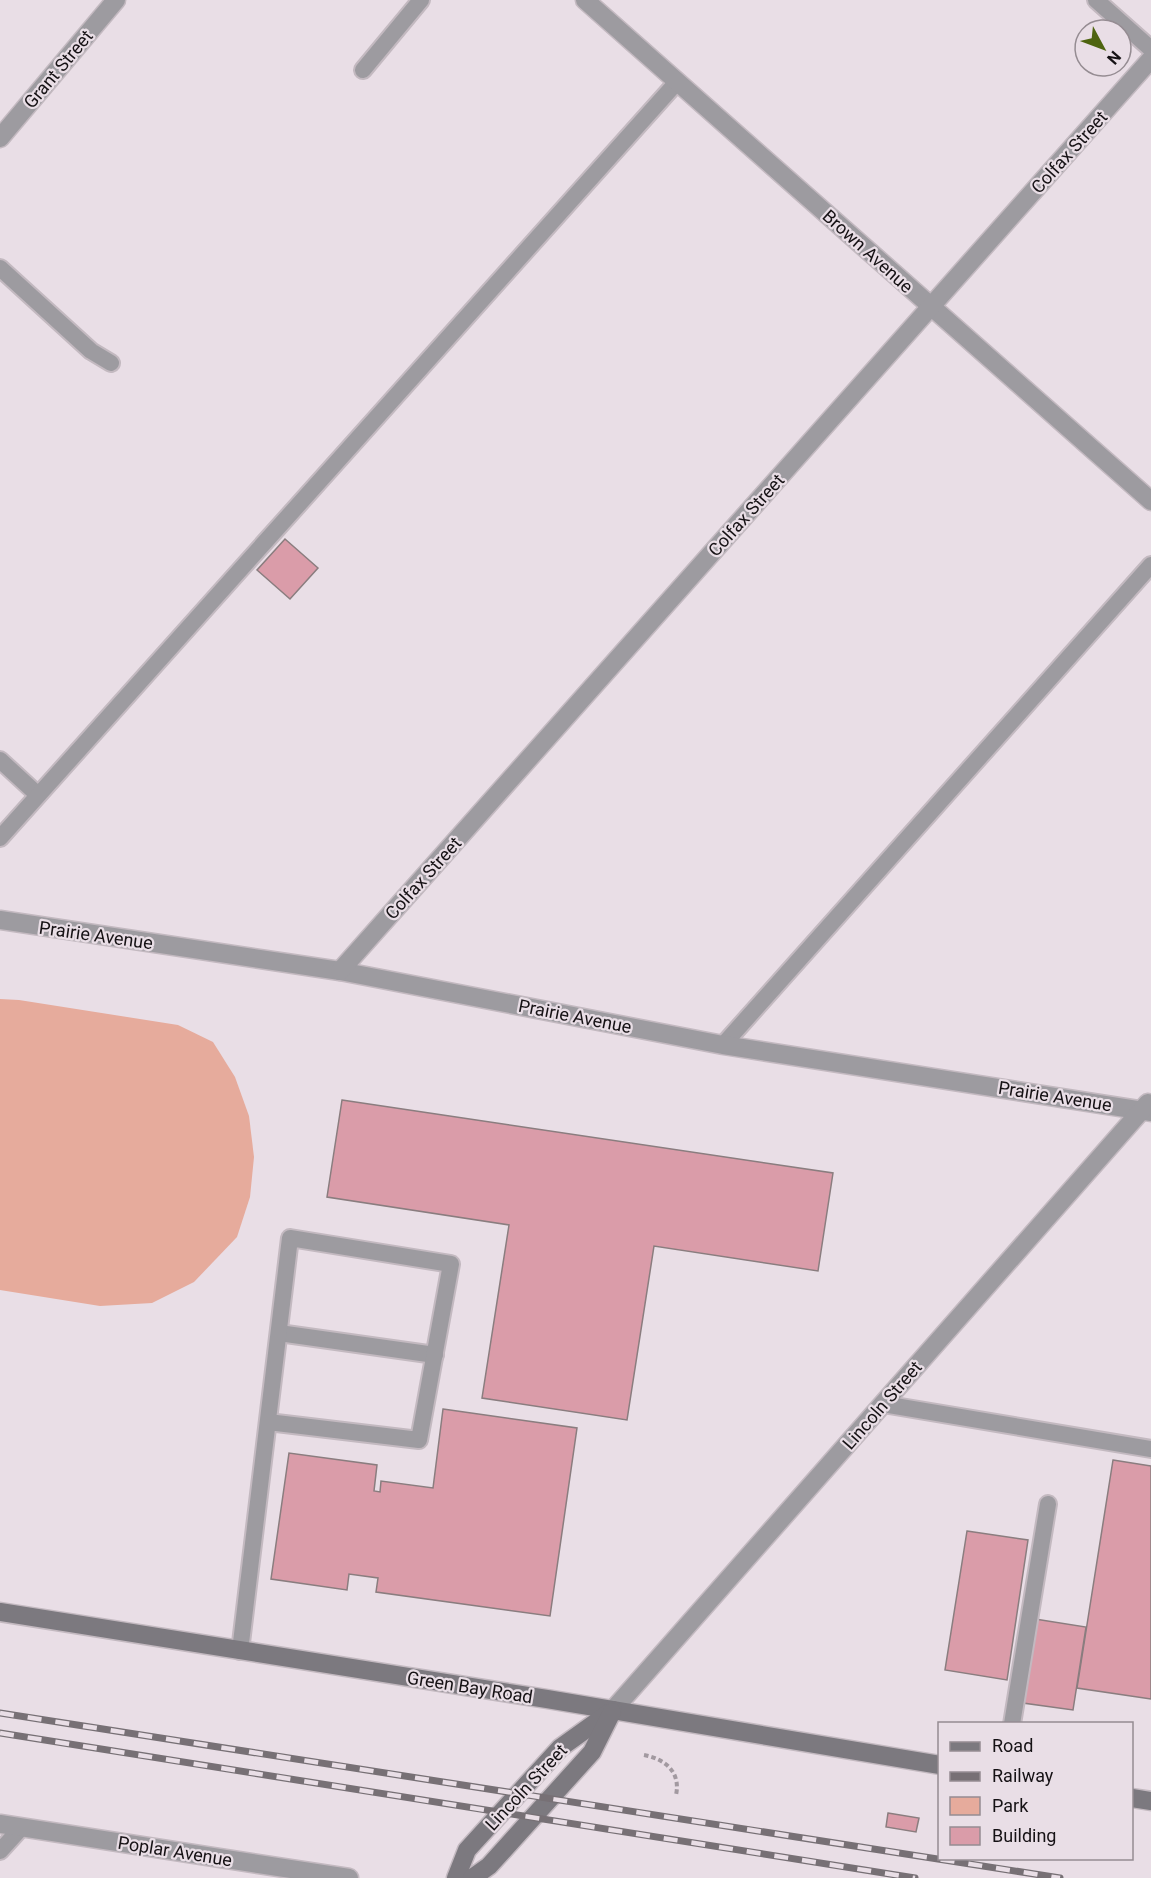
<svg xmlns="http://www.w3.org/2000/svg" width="1151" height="1878" font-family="Roboto,sans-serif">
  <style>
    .green { fill: #e6ab9c }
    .building { fill: #da9ca9; stroke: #8a7d7f; stroke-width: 1.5 }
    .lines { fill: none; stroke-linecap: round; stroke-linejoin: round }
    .lane-casing { stroke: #c3b9c0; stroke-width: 20 }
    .street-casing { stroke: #c3b9c0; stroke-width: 21 }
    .secondary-casing { stroke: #c3b9c0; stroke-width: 21 }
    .path { stroke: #a299a0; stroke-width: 4; stroke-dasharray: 4.5 3; stroke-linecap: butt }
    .lane { stroke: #9d9ba0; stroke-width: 16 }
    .street { stroke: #9d9ba0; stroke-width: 18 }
    .secondary { stroke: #7c797f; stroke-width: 18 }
    .rail-casing { stroke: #777075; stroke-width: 7 }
    .rail { stroke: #e9dee6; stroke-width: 4.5; stroke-dasharray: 14; stroke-linecap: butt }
    .labels { text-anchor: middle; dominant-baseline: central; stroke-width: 4.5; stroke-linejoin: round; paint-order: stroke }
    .street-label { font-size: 18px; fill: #161215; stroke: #e9dee6 }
  </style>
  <rect width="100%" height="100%" fill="#e9dee6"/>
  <path class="green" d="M0,999L19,1000L178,1025L213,1042L235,1077L249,1116L254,1157L250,1197L237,1237L194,1282L152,1303L100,1306L0,1290Z"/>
  <g class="building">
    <path d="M285,539L318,568L290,599L257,570Z"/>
    <path d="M342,1100L833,1173L818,1271L654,1246L627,1420L482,1398L509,1225L327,1197Z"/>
    <path d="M443,1409L577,1428L550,1616L376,1592L378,1578L349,1574L347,1590L271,1579L289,1453L377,1465L374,1491L380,1492L381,1481L433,1488Z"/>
    <path d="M1113,1460L1151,1466V1699L1077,1688Z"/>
    <path d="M967,1531L1028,1540L1007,1680L945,1670Z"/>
    <path d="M1035,1619L1086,1627L1073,1710L1023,1703Z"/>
    <path d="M888,1813L919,1818L916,1832L886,1827Z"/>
  </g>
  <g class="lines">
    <defs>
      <g id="lane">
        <path d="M1096,0L1151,49"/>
        <path d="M363,70L421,0"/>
        <path d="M0,268L91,351L111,363"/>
        <path d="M0,760L38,795"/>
        <path d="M0,838L677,82"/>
        <path d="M723,1045L1151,565"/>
        <path d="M279,1333L435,1355"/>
        <path d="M883,1404L1151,1449"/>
        <path d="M240,1651L290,1238L451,1264L419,1440L268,1422"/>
        <path d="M1012,1724L1048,1504"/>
        <path d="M0,1851L21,1828"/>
      </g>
      <g id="street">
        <path d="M585,0L1151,501"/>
        <path d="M0,138L116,0"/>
        <path d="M0,920L340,971L723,1045L1151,1112"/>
        <path d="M340,971L1151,59"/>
        <path d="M613,1710L1148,1103"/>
        <path d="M0,1824L349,1878"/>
      </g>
      <g id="secondary">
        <path d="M0,1612L547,1699L940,1765"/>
        <path d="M1132,1798L1151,1801"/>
        <path d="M456,1878L467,1850L560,1748L613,1710"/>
        <path d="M472,1878L489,1866L592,1752L612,1712"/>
      </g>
    </defs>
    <use href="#lane" class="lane-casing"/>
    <use href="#street" class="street-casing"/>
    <use href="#secondary" class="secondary-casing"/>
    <path class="path" d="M644,1755C665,1759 681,1772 676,1795"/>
    <use href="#lane" class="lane"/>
    <use href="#street" class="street"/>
    <use href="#secondary" class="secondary"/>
    <defs>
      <g id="rail">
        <path d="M0,1713L1060,1878"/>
        <path d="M0,1733L915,1878"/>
      </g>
    </defs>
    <use href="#rail" class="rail-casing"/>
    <use href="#rail" class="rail"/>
  </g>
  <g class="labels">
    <g class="street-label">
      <text transform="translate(58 69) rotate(-50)">Grant Street</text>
      <text transform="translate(1069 152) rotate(-48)">Colfax Street</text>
      <text transform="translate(868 251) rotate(42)">Brown Avenue</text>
      <text transform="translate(746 515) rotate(-48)">Colfax Street</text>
      <text transform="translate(423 878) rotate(-48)">Colfax Street</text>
      <text transform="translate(96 935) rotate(8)">Prairie Avenue</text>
      <text transform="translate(575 1016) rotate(11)">Prairie Avenue</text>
      <text transform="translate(1055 1096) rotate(9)">Prairie Avenue</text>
      <text transform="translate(882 1405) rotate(-49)">Lincoln Street</text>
      <text transform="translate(470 1687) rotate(9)">Green Bay Road</text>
      <text transform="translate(526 1787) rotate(-47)">Lincoln Street</text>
      <text transform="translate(175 1851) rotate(9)">Poplar Avenue</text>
    </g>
  </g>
  <rect x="938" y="1722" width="195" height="138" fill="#e9dee6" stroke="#958c92" stroke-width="1.5"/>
  <rect x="950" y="1742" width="30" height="9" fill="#7c797f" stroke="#958c92" stroke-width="1.5"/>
  <text x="992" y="1752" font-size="18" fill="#161215">Road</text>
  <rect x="950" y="1772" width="30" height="9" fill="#777075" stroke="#958c92" stroke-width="1.5"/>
  <text x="992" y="1782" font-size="18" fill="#161215">Railway</text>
  <rect x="950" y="1797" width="30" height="18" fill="#e6ab9c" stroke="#958c92" stroke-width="1.5"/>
  <text x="992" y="1812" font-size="18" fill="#161215">Park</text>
  <rect x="950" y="1827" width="30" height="18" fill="#da9ca9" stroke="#958c92" stroke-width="1.5"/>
  <text x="992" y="1842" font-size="18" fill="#161215">Building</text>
  <g transform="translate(1103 48) rotate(131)"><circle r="28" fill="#e9dee6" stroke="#958c92" stroke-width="1.5"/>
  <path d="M0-4.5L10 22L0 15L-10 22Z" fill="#4e6410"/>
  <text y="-9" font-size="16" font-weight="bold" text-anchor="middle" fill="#161215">N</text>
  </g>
</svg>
